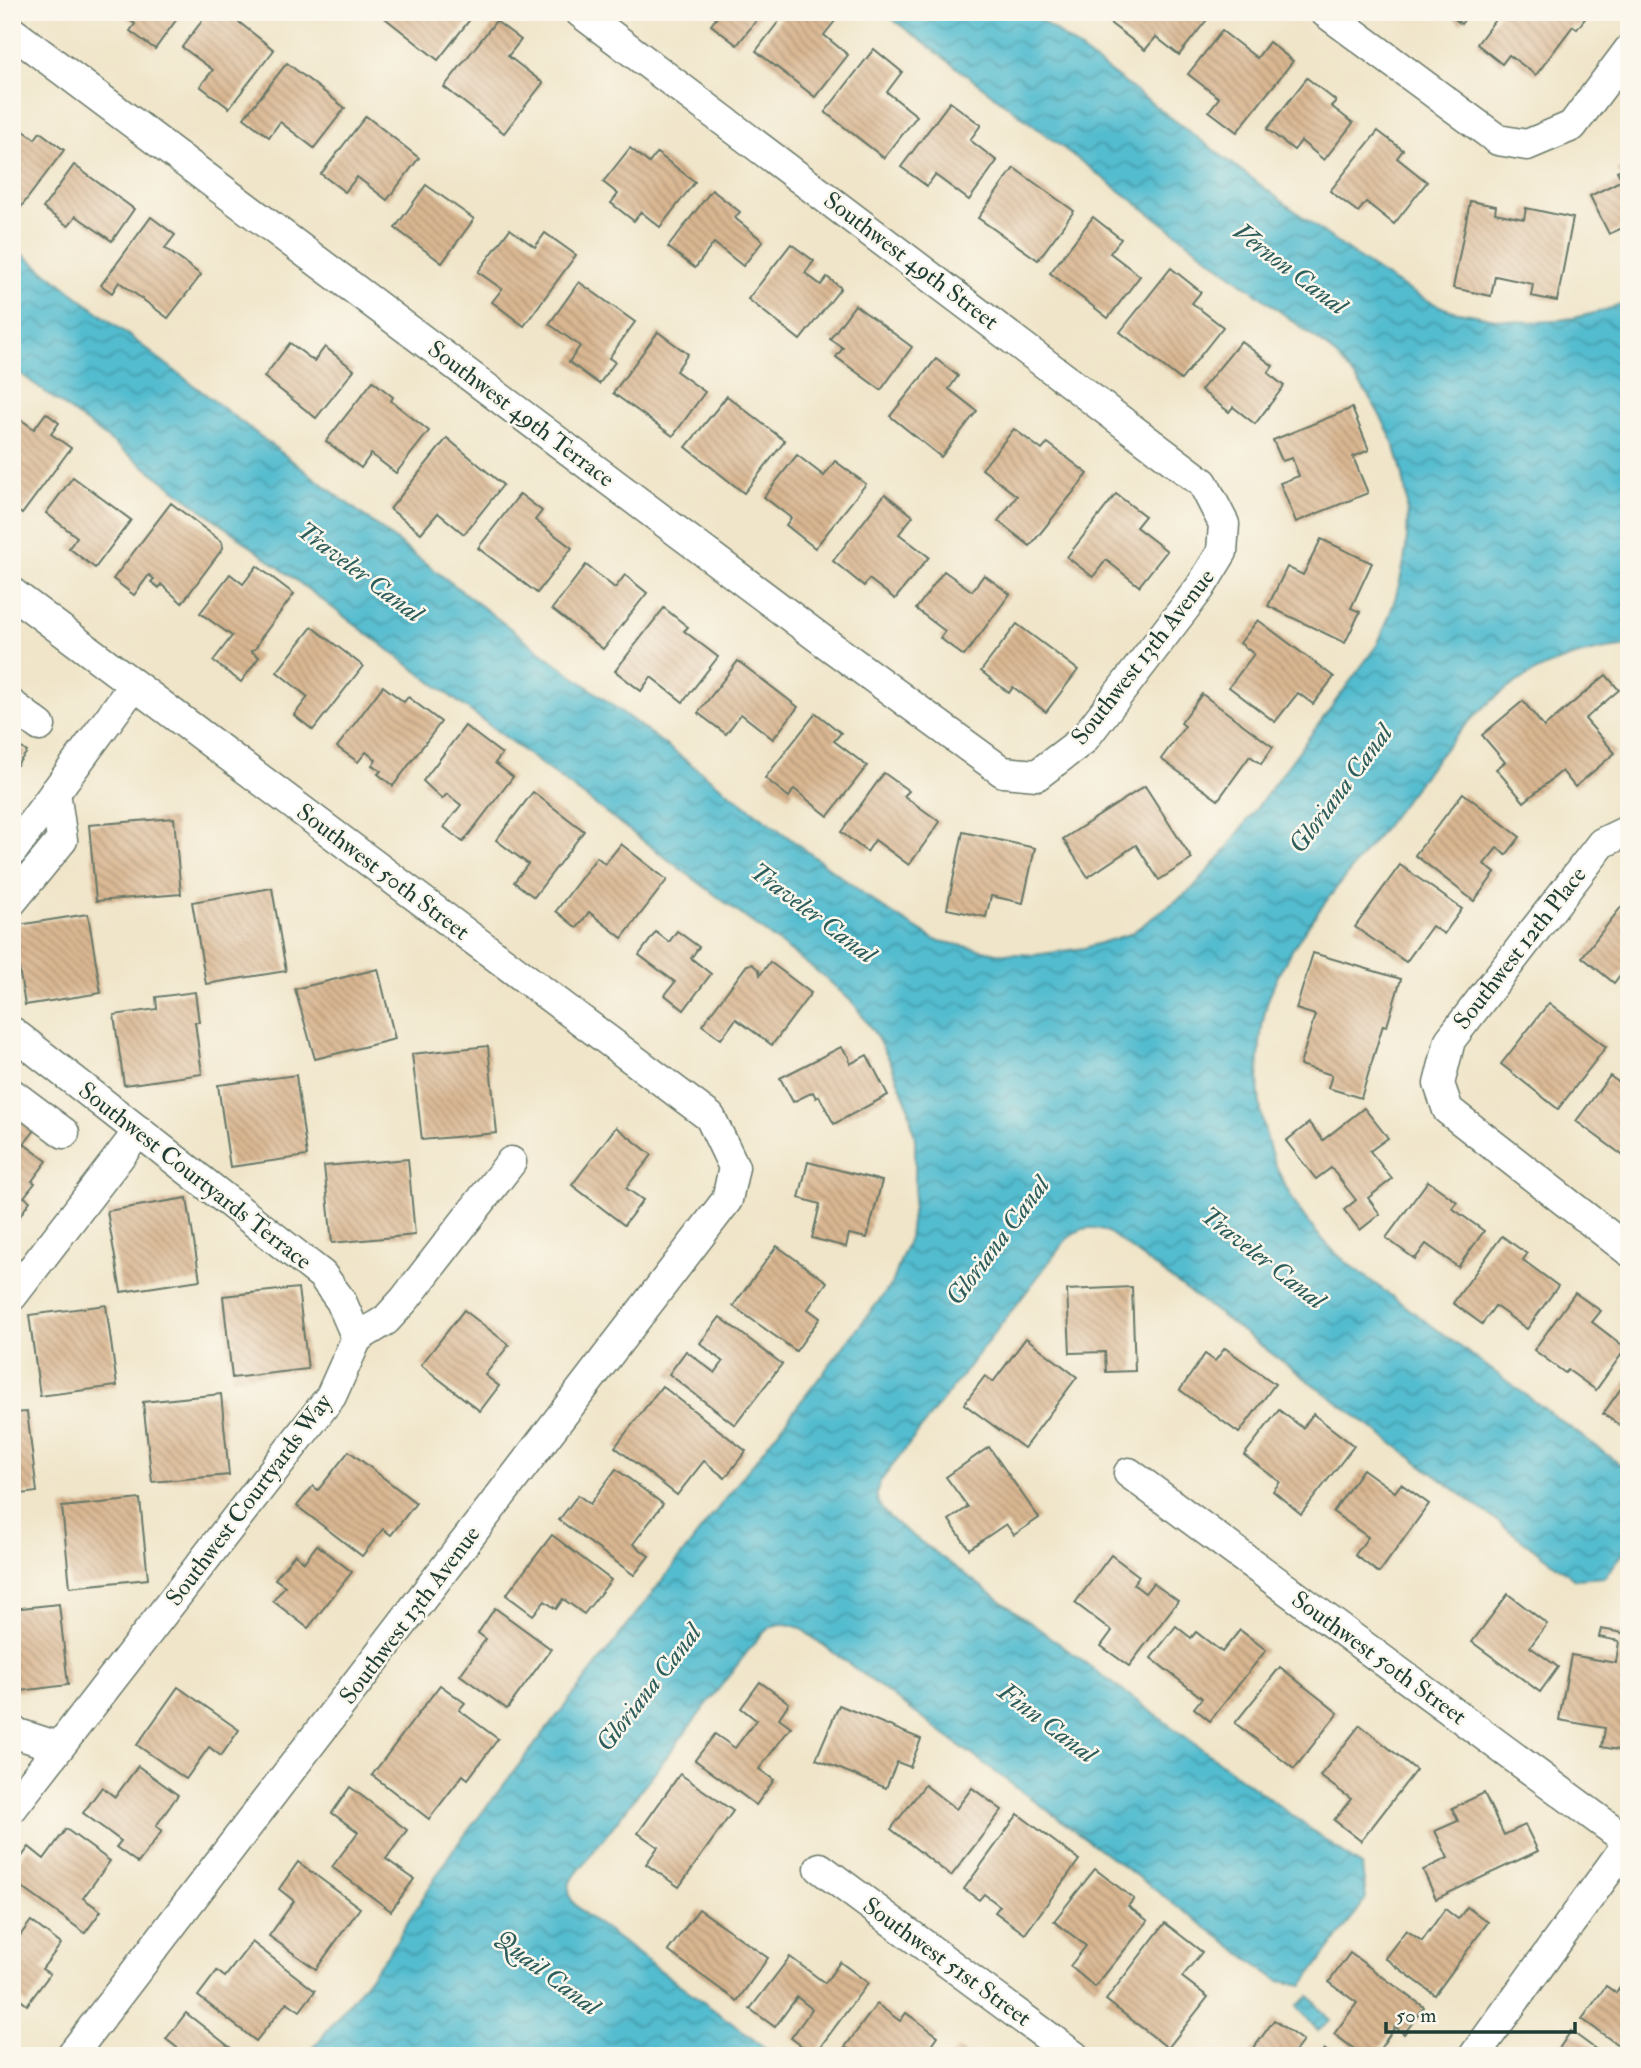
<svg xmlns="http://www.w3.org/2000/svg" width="1641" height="2068" font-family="'IM FELL Double Pica',serif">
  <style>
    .water { fill: url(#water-waves); stroke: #397c82; stroke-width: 2 }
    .building { fill: url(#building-back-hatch) }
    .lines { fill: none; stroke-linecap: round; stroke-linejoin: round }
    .minor-casing { stroke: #687868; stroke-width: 33 }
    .minor { stroke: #fff; stroke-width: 30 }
    .labels { text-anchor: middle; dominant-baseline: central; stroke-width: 5; stroke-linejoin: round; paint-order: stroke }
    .street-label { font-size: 24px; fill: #1f3d34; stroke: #fbf7ec }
    .water-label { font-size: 26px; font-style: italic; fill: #2c5d5b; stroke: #fbf7ec }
  </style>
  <defs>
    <pattern id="water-waves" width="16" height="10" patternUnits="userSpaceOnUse" patternTransform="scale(1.75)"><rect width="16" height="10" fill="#53bccf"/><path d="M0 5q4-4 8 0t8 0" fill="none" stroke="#449aa9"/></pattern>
    <pattern id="building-back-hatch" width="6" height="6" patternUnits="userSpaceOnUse" patternTransform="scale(1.75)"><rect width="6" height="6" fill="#dab792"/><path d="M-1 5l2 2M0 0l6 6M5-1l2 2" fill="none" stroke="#b09678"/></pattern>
  </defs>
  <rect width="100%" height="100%" fill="#fbf7ec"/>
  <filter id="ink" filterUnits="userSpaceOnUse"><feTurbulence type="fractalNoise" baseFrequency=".0143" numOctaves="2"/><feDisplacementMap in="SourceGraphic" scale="14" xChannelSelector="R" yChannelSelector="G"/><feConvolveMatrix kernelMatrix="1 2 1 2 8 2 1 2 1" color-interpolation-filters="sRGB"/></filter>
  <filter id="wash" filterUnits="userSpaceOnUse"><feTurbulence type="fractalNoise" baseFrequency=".00686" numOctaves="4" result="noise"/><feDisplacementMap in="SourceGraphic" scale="28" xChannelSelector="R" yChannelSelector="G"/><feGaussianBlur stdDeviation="1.57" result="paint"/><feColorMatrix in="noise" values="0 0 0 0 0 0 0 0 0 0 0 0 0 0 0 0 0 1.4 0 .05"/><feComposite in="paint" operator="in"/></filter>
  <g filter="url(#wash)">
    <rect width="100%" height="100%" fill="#f0e5c9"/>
    <g class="water">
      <path d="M883,12H1030L1347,250C1378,272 1409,293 1444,308C1454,312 1465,313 1475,315C1531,328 1576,322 1629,302V646C1499,659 1456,734 1383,829C1345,879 1288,940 1268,1000C1262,1019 1260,1038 1259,1058C1253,1137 1287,1213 1348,1264L1629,1471V1545L1605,1577L1575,1579L1111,1234C1094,1224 1081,1226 1066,1240L880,1482C870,1502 884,1513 898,1525L1362,1867L1366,1899L1303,1985L1279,1981L800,1628C781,1620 771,1624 758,1638L570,1882C566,1900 575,1905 587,1916L776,2056H307L390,1951L450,1854L892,1284L909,1237L915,1190V1139L908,1105L891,1063L875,1034L854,1004L826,978L12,367V246L532,645L880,906L935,940L997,953L1035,955L1084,948L1130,934L1192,889L1222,855L1377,645C1429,534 1416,433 1326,346Z"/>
      <path d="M1309,1996L1330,2021L1318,2031L1297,2006Z"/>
    </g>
    <g id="blocks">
      <g class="building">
        <path d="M119,12H182L155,49L130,31L135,24Z"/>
        <path d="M209,12H226L274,50L229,108L200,86L213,70L182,47Z"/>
        <path d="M382,12H473L475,13L438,60L381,15Z"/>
        <path d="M721,12H763L737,45L711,25Z"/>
        <path d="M786,12H823L835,21L824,35L848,55L815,97L756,51Z"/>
        <path d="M1119,12H1213L1179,55L1156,37L1145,50L1110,23Z"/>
        <path d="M1446,12H1470L1461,24Z"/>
        <path d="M1501,12H1590L1577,29L1573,26L1536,75L1509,55L1502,64L1477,44Z"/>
        <path d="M496,21L521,40L508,56L543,83L504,133L444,87Z"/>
        <path d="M1222,31L1257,58L1269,42L1293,61L1237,132L1209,111L1219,98L1188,74Z"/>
        <path d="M874,49L902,72L887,92L917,116L884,158L825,112Z"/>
        <path d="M287,63L345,108L314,148L280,122L269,137L244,118Z"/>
        <path d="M1307,78L1336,101L1331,106L1353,123L1324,160L1301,141L1294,150L1267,129Z"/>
        <path d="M950,102L981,125L970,140L997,161L969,200L935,175L927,186L901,167Z"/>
        <path d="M366,116L419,158L387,200L357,177L345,192L321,174Z"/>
        <path d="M12,122L35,139L40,132L64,150L12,219Z"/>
        <path d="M1378,131L1403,150L1397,158L1427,182L1394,224L1366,202L1358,212L1330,191Z"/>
        <path d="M630,148L649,163L657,153L695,182L660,227L641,212L634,221L611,203L618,194L603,182Z"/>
        <path d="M74,165L134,209L112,241L76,216L68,226L43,208Z"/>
        <path d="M1629,165V225L1609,234L1590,196L1622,180L1617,171Z"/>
        <path d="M1014,168L1074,211L1038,260L978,218Z"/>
        <path d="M426,185L474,219L442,263L395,228Z"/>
        <path d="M712,190L740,212L735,218L763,241L743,266L714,243L695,268L668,247Z"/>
        <path d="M1470,201L1496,206L1495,213L1524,219L1526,208L1573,218L1557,301L1531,296L1533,284L1495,276L1491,296L1453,288Z"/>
        <path d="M151,217L175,235L165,248L201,275L168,318L119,282L112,293L101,285Z"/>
        <path d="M1093,217L1121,239L1110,253L1140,276L1108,318L1050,273Z"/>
        <path d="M510,229L535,247L545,233L576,255L524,326L492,302L502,289L478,272Z"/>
        <path d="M791,244L814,261L805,273L821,285L827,277L841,288L800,340L748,299Z"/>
        <path d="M1171,268L1201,292L1192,303L1223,327L1181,380L1120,332Z"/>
        <path d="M579,282L635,322L609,358L615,362L599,384L569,362L580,346L549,324Z"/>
        <path d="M855,305L912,347L881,390L836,357L843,348L830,339Z"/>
        <path d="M658,332L688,354L676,371L705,392L673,436L613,393Z"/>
        <path d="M1241,341L1273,366L1268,373L1284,386L1255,424L1233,407L1229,412L1201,390Z"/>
        <path d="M290,343L314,361L325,347L354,370L316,418L264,377Z"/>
        <path d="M936,359L958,376L949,389L977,411L941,457L890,416Z"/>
        <path d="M373,381L393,397L391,401L429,431L396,473L371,454L361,468L326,441Z"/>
        <path d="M727,396L785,441L744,493L686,447Z"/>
        <path d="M1352,408L1369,450L1353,457L1368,493L1296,522L1280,483L1299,476L1292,458L1282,461L1273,440Z"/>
        <path d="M12,413L34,429L46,413L59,423L51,434L71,448L22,514L12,507Z"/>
        <path d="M1014,429L1042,450L1048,443L1088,474L1030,546L998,521L1017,496L982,469Z"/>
        <path d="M447,438L503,485L464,534L438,513L421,533L390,509Z"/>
        <path d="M797,455L824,476L835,461L866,484L815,548L786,525L791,518L764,497Z"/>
        <path d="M73,477L131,520L95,568L69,548L77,537L46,513Z"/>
        <path d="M520,494L542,511L535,520L572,548L537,593L478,548Z"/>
        <path d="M885,494L913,516L899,534L929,557L895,599L869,579L864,586L833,561Z"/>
        <path d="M1116,494L1145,516L1136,527L1167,551L1139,586L1106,560L1093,577L1067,557Z"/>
        <path d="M171,503L222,542L223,548L182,603L161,584L159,588L151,582L154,579L149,575L134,595L113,579Z"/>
        <path d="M1321,539L1372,563L1351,608L1360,612L1345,643L1268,606L1287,567L1303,575Z"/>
        <path d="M586,565L615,588L625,575L647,593L603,649L552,609Z"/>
        <path d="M257,566L294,594L261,638L256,648L251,651L259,657L241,682L213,661L232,636L200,613L230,574L243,584Z"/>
        <path d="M944,571L972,591L984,575L1010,594L964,656L940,638L945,631L916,609Z"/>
        <path d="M664,608L688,627L684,631L718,657L683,702L651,677L641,691L615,671Z"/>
        <path d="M1258,620L1334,677L1313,704L1298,693L1275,722L1229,687L1254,654L1240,643Z"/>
        <path d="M1017,624L1078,670L1046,712L1013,687L1009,693L981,671Z"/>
        <path d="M312,627L363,666L313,730L294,715L308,697L277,672Z"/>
        <path d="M738,661L798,707L773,739L741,714L726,734L698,713Z"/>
        <path d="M1606,675L1619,690L1585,719L1615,753L1575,787L1562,771L1524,802L1496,769L1505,762L1482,735L1523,701L1544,727Z"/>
        <path d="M383,686L404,702L408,697L441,722L393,786L378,774L381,771L372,765L376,760L366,752L358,762L337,747Z"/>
        <path d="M1202,694L1273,747L1261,764L1250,756L1218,800L1161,759L1185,726L1181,723Z"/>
        <path d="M816,713L841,733L834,741L867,766L828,816L794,789L789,797L765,778Z"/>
        <path d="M465,726L502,754L495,763L513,777L463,842L444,827L461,805L447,794L442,799L423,781Z"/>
        <path d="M12,741L27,752L12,771Z"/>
        <path d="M884,773L909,791L904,796L940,822L909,865L875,840L867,852L841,832Z"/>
        <path d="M1145,786L1192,859L1159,880L1136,845L1088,877L1063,839Z"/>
        <path d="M533,792L584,831L534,897L514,882L528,864L496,840Z"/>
        <path d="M1463,793L1520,837L1506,855L1497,848L1484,864L1495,873L1474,901L1415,855Z"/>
        <path d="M174,818L181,894L96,901L89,825Z"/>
        <path d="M963,832L1035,848L1023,903L991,896L986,917L947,909Z"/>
        <path d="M621,844L667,880L622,938L589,912L577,928L556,911L597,857L605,864Z"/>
        <path d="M1400,865L1462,909L1444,934L1432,926L1406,962L1355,927Z"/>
        <path d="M272,888L286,971L206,984L192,902Z"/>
        <path d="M1629,897V963L1614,983L1582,957Z"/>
        <path d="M88,914L101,993L25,1005L12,926Z"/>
        <path d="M677,931L699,947L691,958L711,974L684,1010L665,995L675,982L639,955L656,932L669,942Z"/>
        <path d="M1313,953L1401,979L1387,1026L1383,1025L1361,1098L1328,1088L1332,1075L1300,1065L1315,1015L1296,1009Z"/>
        <path d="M770,962L811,993L772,1045L736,1019L721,1039L702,1025L747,965L752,964L759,970L760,975Z"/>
        <path d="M378,969L395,1039L315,1059L295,989Z"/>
        <path d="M195,992L199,1022H195L202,1074L124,1085L114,1015L157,1009L156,997Z"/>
        <path d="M1549,1003L1606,1047L1558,1109L1501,1064Z"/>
        <path d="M488,1046L497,1133L422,1140L412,1054Z"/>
        <path d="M841,1047L849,1057L850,1064L867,1055L888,1095L834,1124L819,1096L816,1098L813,1092L793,1102L780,1078Z"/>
        <path d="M296,1075L307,1156L230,1167L218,1085Z"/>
        <path d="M1610,1076L1629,1090V1160L1576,1121Z"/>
        <path d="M12,1105L39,1125L24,1144L47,1161L32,1181L35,1183L24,1197L30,1201L12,1228Z"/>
        <path d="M1364,1108L1388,1138L1370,1151L1392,1179L1368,1198L1380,1214L1360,1230L1344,1210L1356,1200L1331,1168L1316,1179L1286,1141L1309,1123L1323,1140Z"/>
        <path d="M616,1127L652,1155L626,1188L643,1200L624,1225L572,1185Z"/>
        <path d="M408,1159L415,1235L332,1243L324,1166Z"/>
        <path d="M808,1162L882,1181L867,1238L849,1234L846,1247L812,1238L820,1204L799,1198Z"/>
        <path d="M1428,1181L1457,1202L1452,1208L1484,1231L1458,1267L1426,1244L1415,1259L1386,1238Z"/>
        <path d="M187,1198L200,1280L121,1292L107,1211Z"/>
        <path d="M1502,1236L1527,1254L1523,1260L1558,1286L1527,1329L1495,1306L1482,1324L1453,1303Z"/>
        <path d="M777,1246L827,1282L808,1309L820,1318L796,1351L733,1306Z"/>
        <path d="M1132,1287L1135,1371L1106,1372L1105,1352L1070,1353L1067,1290Z"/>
        <path d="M298,1288L308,1369L232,1378L223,1296Z"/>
        <path d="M1575,1293L1601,1311L1592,1322L1626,1348L1596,1390L1568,1370L1565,1373L1534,1350Z"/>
        <path d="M106,1305L117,1386L40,1396L29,1315Z"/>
        <path d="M464,1310L509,1345L485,1375L499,1386L480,1411L421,1365Z"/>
        <path d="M720,1317L782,1364L735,1425L669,1374L686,1351L715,1373L723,1362L700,1343Z"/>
        <path d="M1026,1338L1077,1377L1024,1448L964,1404L985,1376L993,1382Z"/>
        <path d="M1225,1348L1275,1384L1239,1433L1180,1390L1205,1354L1215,1361Z"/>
        <path d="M1629,1377V1431L1603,1414Z"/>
        <path d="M662,1386L746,1451L725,1478L704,1461L677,1495L615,1447Z"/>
        <path d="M221,1394L229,1475L152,1482L143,1402Z"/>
        <path d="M1279,1410L1303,1428L1313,1414L1354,1446L1301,1514L1273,1491L1280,1482L1244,1455Z"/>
        <path d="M27,1412L37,1492L12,1495V1413Z"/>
        <path d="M989,1447L1039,1518L1014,1535L1006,1524L969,1549L949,1520L968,1507L946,1477Z"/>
        <path d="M349,1451L416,1503L391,1535L383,1529L362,1556L297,1506L313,1486L318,1490Z"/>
        <path d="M616,1469L663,1504L633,1544L649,1556L634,1575L559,1520L578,1495L590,1504Z"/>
        <path d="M1363,1469L1395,1492L1401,1484L1429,1504L1379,1573L1355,1555L1368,1537L1333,1512Z"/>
        <path d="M140,1499L148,1579L70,1587L62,1507Z"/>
        <path d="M552,1535L611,1580L584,1614L563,1599L556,1609L545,1601L533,1615L506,1595Z"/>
        <path d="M317,1545L352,1572L308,1628L273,1601L285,1586L275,1579L295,1554L304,1562Z"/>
        <path d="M1111,1555L1139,1576L1133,1584L1145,1593L1153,1583L1178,1601L1129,1666L1101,1646L1112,1631L1075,1603Z"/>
        <path d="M1508,1594L1547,1624L1530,1647L1558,1667L1540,1692L1472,1642Z"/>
        <path d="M59,1604L68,1685L12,1692V1609Z"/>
        <path d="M495,1608L551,1649L507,1709L460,1675L486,1639L478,1633Z"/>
        <path d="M1176,1626L1191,1638L1196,1632L1222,1652L1240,1630L1266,1650L1210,1721L1194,1708L1202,1698L1151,1658Z"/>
        <path d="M1601,1629L1629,1634V1752L1602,1747L1605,1728L1559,1720L1571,1655L1616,1663L1619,1641L1599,1637Z"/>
        <path d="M1280,1667L1338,1713L1294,1769L1235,1723Z"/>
        <path d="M760,1682L789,1703L779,1718L791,1727L759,1769L774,1780L756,1805L695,1760L715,1734L735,1748L756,1720L741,1708Z"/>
        <path d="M440,1685L465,1703L459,1710L498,1739L468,1779L463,1775L429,1819L372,1775Z"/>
        <path d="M178,1687L239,1730L221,1756L209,1747L186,1779L137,1745Z"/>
        <path d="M839,1705L921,1739L910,1767L897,1762L886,1788L816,1759Z"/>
        <path d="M1360,1725L1416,1770L1361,1841L1334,1820L1351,1799L1320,1776Z"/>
        <path d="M138,1766L178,1795L156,1826L162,1831L138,1863L116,1847L121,1841L83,1813L102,1787L115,1797Z"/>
        <path d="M680,1774L733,1811L679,1887L646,1864L658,1847L638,1833Z"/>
        <path d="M925,1785L956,1809L972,1788L1002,1810L951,1876L891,1829Z"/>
        <path d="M350,1787L407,1830L386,1859L414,1879L391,1911L332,1867L358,1832L332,1813Z"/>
        <path d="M1484,1793L1504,1835L1525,1825L1538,1851L1436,1899L1423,1870L1448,1858L1435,1831L1458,1821L1452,1808Z"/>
        <path d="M1018,1814L1079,1860L1025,1934L995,1912L1000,1906L984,1894L979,1900L964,1889Z"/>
        <path d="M66,1829L110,1861L83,1898L101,1911L85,1933L12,1880V1870L29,1847L44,1859Z"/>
        <path d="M298,1862L360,1908L316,1969L269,1936L294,1901L279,1889Z"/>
        <path d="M1095,1869L1134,1899L1128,1906L1148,1921L1095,1987L1070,1966L1086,1946L1054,1921Z"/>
        <path d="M1467,1907L1488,1922L1435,1995L1385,1958L1406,1930L1422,1941L1445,1909L1458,1919Z"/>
        <path d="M699,1909L768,1958L737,2001L668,1951Z"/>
        <path d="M31,1921L61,1944L42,1969L50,1974L27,2005L12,1993V1946Z"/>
        <path d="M1165,1923L1202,1952L1182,1977L1208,1997L1168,2048L1106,2000Z"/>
        <path d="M252,1942L315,1991L300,2011L287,2002L256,2041L198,1996L217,1971L225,1977Z"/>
        <path d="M1350,1953L1424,2007L1404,2034L1395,2027L1375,2056H1364L1334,2034L1357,2003L1329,1982Z"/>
        <path d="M790,1957L825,1983L840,1962L868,1983L814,2055L791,2038L812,2009L797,1997L775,2027L750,2009Z"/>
        <path d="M1629,1975V2053L1582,2019L1606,1986L1616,1993Z"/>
        <path d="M877,2004L900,2021L906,2013L938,2036L924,2056H858L845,2047Z"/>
        <path d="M186,2013L241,2056H183L184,2053L166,2039Z"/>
        <path d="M1274,2020L1303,2041L1292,2056H1248Z"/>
        <path d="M1571,2031L1605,2056H1554Z"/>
        <path d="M957,2049L966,2056H951Z"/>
        <path d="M1324,2049L1334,2056H1319Z"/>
      </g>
    </g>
  </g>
  <g filter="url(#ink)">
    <use href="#blocks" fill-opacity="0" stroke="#687868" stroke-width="2"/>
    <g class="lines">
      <defs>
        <g id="minor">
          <path d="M1325,12L1498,140L1527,145L1572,126L1629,50"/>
          <path d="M12,32L822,640L1003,772L1037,775L1083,740L1200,588L1222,552L1224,524L1203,483L580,12"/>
          <path d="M12,593L710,1117L734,1167L727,1200L71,2056"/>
          <path d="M12,705L40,726"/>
          <path d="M1629,830L1602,843L1450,1040L1439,1084L1448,1110L1629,1251"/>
          <path d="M12,851L134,685"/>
          <path d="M12,901L62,840L55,792"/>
          <path d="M12,1032L322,1275L341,1301L357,1338"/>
          <path d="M12,1094L64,1133"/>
          <path d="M12,1296L139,1131"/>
          <path d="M1129,1473L1629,1842L1474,2056"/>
          <path d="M12,1732L58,1747"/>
          <path d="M12,1808L331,1396L357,1338L386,1320L405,1299L511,1162"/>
          <path d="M820,1868L1074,2056"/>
        </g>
      </defs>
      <use href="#minor" class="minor-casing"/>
      <use href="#minor" class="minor"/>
    </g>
  </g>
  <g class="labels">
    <g class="street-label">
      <text transform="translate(911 261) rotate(37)">Southwest 49th Street</text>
      <text transform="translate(521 414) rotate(37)">Southwest 49th Terrace</text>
      <text transform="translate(1143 657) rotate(-52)">Southwest 13th Avenue</text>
      <text transform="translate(383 872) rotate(37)">Southwest 50th Street</text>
      <text transform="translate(1520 948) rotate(-52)">Southwest 12th Place</text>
      <text transform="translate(195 1176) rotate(38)">Southwest Courtyards Terrace</text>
      <text transform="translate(249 1500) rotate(-53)">Southwest Courtyards Way</text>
      <text transform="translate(410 1615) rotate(-53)">Southwest 13th Avenue</text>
      <text transform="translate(1379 1658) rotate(36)">Southwest 50th Street</text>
      <text transform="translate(947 1962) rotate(36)">Southwest 51st Street</text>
    </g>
    <g class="water-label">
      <text transform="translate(1290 269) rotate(37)">Vernon Canal</text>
      <text transform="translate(360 572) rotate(37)">Traveler Canal</text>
      <text transform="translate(1341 789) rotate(-53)">Gloriana Canal</text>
      <text transform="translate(813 913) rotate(37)">Traveler Canal</text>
      <text transform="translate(998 1241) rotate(-53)">Gloriana Canal</text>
      <text transform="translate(1263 1258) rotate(38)">Traveler Canal</text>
      <text transform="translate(649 1688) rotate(-52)">Gloriana Canal</text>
      <text transform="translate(1047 1723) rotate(37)">Finn Canal</text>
      <text transform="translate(547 1973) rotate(37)">Quail Canal</text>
    </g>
  </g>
  <rect width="1641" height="2068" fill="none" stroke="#fbf7ec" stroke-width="42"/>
  <path d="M1386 2022v10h189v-10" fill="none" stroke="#1f3d34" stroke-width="3.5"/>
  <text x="1396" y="2022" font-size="21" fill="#1f3d34" stroke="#fbf7ec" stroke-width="5" paint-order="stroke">50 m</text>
</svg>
